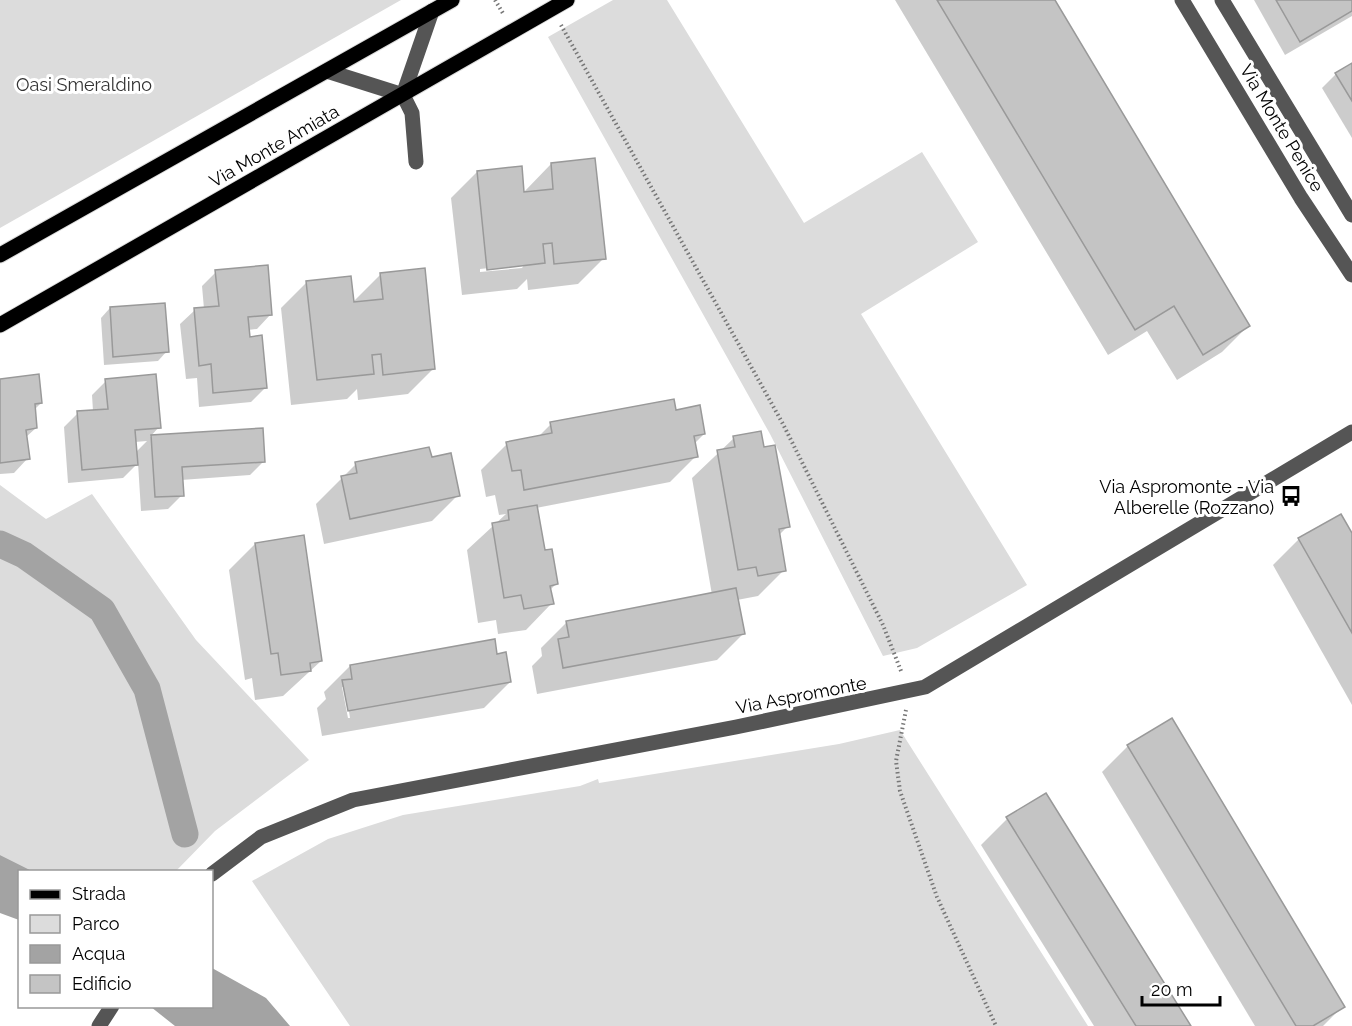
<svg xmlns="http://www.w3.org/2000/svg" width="1352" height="1026" font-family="Raleway,sans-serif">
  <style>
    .green { fill: #dcdcdc }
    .water { fill: #a3a3a3 }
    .shadow { fill: #0003; fill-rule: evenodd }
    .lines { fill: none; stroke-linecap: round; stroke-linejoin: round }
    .canal { stroke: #a3a3a3; stroke-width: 27 }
    .building { fill: #c4c4c4; stroke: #999; stroke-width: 1.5 }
    .major-casing { stroke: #dbdbdb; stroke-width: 17 }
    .path { stroke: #777; stroke-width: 4; stroke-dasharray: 1.5 3; stroke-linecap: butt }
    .minor { stroke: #555; stroke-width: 15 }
    .major { stroke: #000; stroke-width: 15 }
    .labels { text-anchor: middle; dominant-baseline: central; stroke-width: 6; stroke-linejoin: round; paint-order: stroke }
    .park-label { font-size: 18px; fill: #333; stroke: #fff }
    .street-label { font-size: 18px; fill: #000; stroke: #fff }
    .poi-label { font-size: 18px; fill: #000; stroke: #fff; text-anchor: end }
  </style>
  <rect width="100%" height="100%" fill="#fff"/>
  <g class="green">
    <path d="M0,0H401L0,228Z"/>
    <path d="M613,0H667L804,223L922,152L978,242L861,314L1027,585L917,648L883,656L770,434L548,37Z"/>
    <path d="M0,485L46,519L92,494L196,640L309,760L215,831L176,871H32L0,855Z"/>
    <path d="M900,730L1088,1026H350L252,881L328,839L403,815L580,786L598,779L599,783L839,744Z"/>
  </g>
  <g class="water">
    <path d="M0,855L32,871L20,872L19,920L0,913Z"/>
    <path d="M212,968L266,998L290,1026H175L151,1007L212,1006Z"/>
  </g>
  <g class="shadow">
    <path d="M895,0H1053L1248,326L1222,352L1177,380L1147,331L1108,355Z"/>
    <path d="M1254,0H1352V16L1285,55Z"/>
    <path d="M1352,65V138L1322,88L1336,74Z"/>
    <path d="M551,164L604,258L578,284L528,290L527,279L517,289L462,295L451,198L477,172L523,193ZM525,264L522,268L480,272V269Z"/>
    <path d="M216,272L271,314L257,329L248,330L265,388L251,402L199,407L197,378L186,379L180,324L195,310L204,309L202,286Z"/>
    <path d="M381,274L434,368L408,394L358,400L357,389L347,399L291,405L281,308L307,282L353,302Z"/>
    <path d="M110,308L167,351L158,361L104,365L101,318Z"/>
    <path d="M0,380L41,403L34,410L36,428L26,437L28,458L14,473L0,474Z"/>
    <path d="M106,381L159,427L150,437L262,429L264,461L250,475L181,480L182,495L168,509L141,511L138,463L123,478L68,483L64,427L78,413L93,411L92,395ZM147,441L136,452L135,442Z"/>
    <path d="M675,411L704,434L694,444L696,456L670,482L536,508L544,551L556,584L550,590L552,603L526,630L498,634L496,620L478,623L467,550L506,514L499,515L495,495L486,497L481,470L507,444L537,438L551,424Z"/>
    <path d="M734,438L763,449L788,526L778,536L784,570L758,596L737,600L743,634L717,660L537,694L532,666L542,656L541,648L567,622L712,595L692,478Z"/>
    <path d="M430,459L458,495L432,521L324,544L316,504L356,464Z"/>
    <path d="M1352,536V705L1273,565L1299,539Z"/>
    <path d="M255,544L321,661L283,696L255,700L252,678L245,680L229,570Z"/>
    <path d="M496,655L510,682L484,708L322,736L317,708L326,699L324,692L350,666ZM342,687H345L350,718H348Z"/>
    <path d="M1128,746L1343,1006L1323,1026H1255L1102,772Z"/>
    <path d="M1007,819L1189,1026H1094L981,845Z"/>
  </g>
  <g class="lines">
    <path class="canal" d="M0,544L24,555L102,610L147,689L185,834"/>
  </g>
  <g class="building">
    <path d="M937,0H1055L1250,326L1203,355L1174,306L1135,330Z"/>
    <path d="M1276,0H1352V11L1300,42Z"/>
    <path d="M1352,63V101L1335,73Z"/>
    <path d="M595,158L606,259L554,264L552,243L543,244L545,263L487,270L477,171L522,166L524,192L553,189L551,163Z"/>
    <path d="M268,265L272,315L248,317L250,337L262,335L267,388L213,393L211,364L199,366L194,308L219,306L215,270Z"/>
    <path d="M425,268L435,369L383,375L381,354L372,355L374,374L317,380L306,281L351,276L354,302L383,299L380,273Z"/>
    <path d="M165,303L169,352L113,357L110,307Z"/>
    <path d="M39,374L42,403L35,404L37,428L26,430L30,459L0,463V379Z"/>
    <path d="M156,374L161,428L135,430L138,465L82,470L77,411L108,409L105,379Z"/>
    <path d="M674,399L676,410L700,405L705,434L694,436L698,457L524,490L521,470L512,471L506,442L552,433L550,422Z"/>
    <path d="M263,428L265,462L182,467L184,496L155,497L151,435Z"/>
    <path d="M761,431L764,447L775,445L790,527L779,529L786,571L758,576L756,567L738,570L717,450L735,447L733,436Z"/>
    <path d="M429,447L432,457L451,453L460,496L350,519L341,476L357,473L355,462Z"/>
    <path d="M537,505L545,550L552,549L558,584L550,586L554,604L524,609L521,595L504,598L492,523L509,520L508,510Z"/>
    <path d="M1341,514L1352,533V633L1298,538Z"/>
    <path d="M304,535L322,661L310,663L311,671L281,675L278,653L271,654L255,543Z"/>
    <path d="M736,588L745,634L563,668L558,639L569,637L566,621Z"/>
    <path d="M495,639L497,654L506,652L511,682L348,711L342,680L352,679L350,665Z"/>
    <path d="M1172,718L1345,1007L1313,1026H1296L1127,745Z"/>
    <path d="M1046,793L1191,1026H1136L1006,817Z"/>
  </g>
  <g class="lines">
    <defs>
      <g id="major">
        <path d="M0,255L452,0"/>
        <path d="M0,325L567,0"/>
      </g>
    </defs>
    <use href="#major" class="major-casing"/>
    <g class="path">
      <path d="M495,0L504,15"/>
      <path d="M561,25L783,424L883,625L901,671"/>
      <path d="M906,710L896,761L900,791L937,897L996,1026"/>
    </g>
    <g class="minor">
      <path d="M1182,0L1301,198L1352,275"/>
      <path d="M1222,0L1352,215"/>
      <path d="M327,71L403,95"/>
      <path d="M416,162L412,113L403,95L432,11"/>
      <path d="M212,874L261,837L353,800L736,727L925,687L1352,432"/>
      <path d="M99,1026L112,1006"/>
    </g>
    <use href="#major" class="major"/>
  </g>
  <defs>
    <symbol id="bus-bare" viewBox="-9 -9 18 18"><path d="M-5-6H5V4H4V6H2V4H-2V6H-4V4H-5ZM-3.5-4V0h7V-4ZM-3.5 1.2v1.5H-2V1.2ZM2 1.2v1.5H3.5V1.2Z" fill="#000" stroke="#fff" stroke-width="2.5" paint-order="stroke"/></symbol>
  </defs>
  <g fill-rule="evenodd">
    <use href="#bus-bare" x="1276" y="481" width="30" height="30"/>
  </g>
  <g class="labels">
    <g class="park-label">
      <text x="84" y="84">Oasi Smeraldino</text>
    </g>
    <g class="street-label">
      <text transform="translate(1282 128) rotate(59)">Via Monte Penice</text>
      <text transform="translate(274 146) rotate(-30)">Via Monte Amiata</text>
      <text transform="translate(801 695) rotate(-11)">Via Aspromonte</text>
    </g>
    <g class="poi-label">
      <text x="1274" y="486">Via Aspromonte - Via<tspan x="1274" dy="21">Alberelle (Rozzano)</tspan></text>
    </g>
  </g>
  <rect x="18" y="870" width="195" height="138" fill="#ffffff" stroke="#999999" stroke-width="1.5"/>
  <rect x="30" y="890" width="30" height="9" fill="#000000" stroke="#999999" stroke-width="1.5"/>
  <text x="72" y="900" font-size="18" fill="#000000">Strada</text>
  <rect x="30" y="915" width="30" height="18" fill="#dcdcdc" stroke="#999999" stroke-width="1.5"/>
  <text x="72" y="930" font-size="18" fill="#000000">Parco</text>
  <rect x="30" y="945" width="30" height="18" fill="#a3a3a3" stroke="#999999" stroke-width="1.5"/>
  <text x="72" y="960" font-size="18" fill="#000000">Acqua</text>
  <rect x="30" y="975" width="30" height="18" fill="#c4c4c4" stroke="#999999" stroke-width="1.5"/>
  <text x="72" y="990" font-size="18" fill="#000000">Edificio</text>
  <path d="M1142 996v9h78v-9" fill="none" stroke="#000000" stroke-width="3"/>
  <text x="1151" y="996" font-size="18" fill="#000000" stroke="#ffffff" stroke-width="4.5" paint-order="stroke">20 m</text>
</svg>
